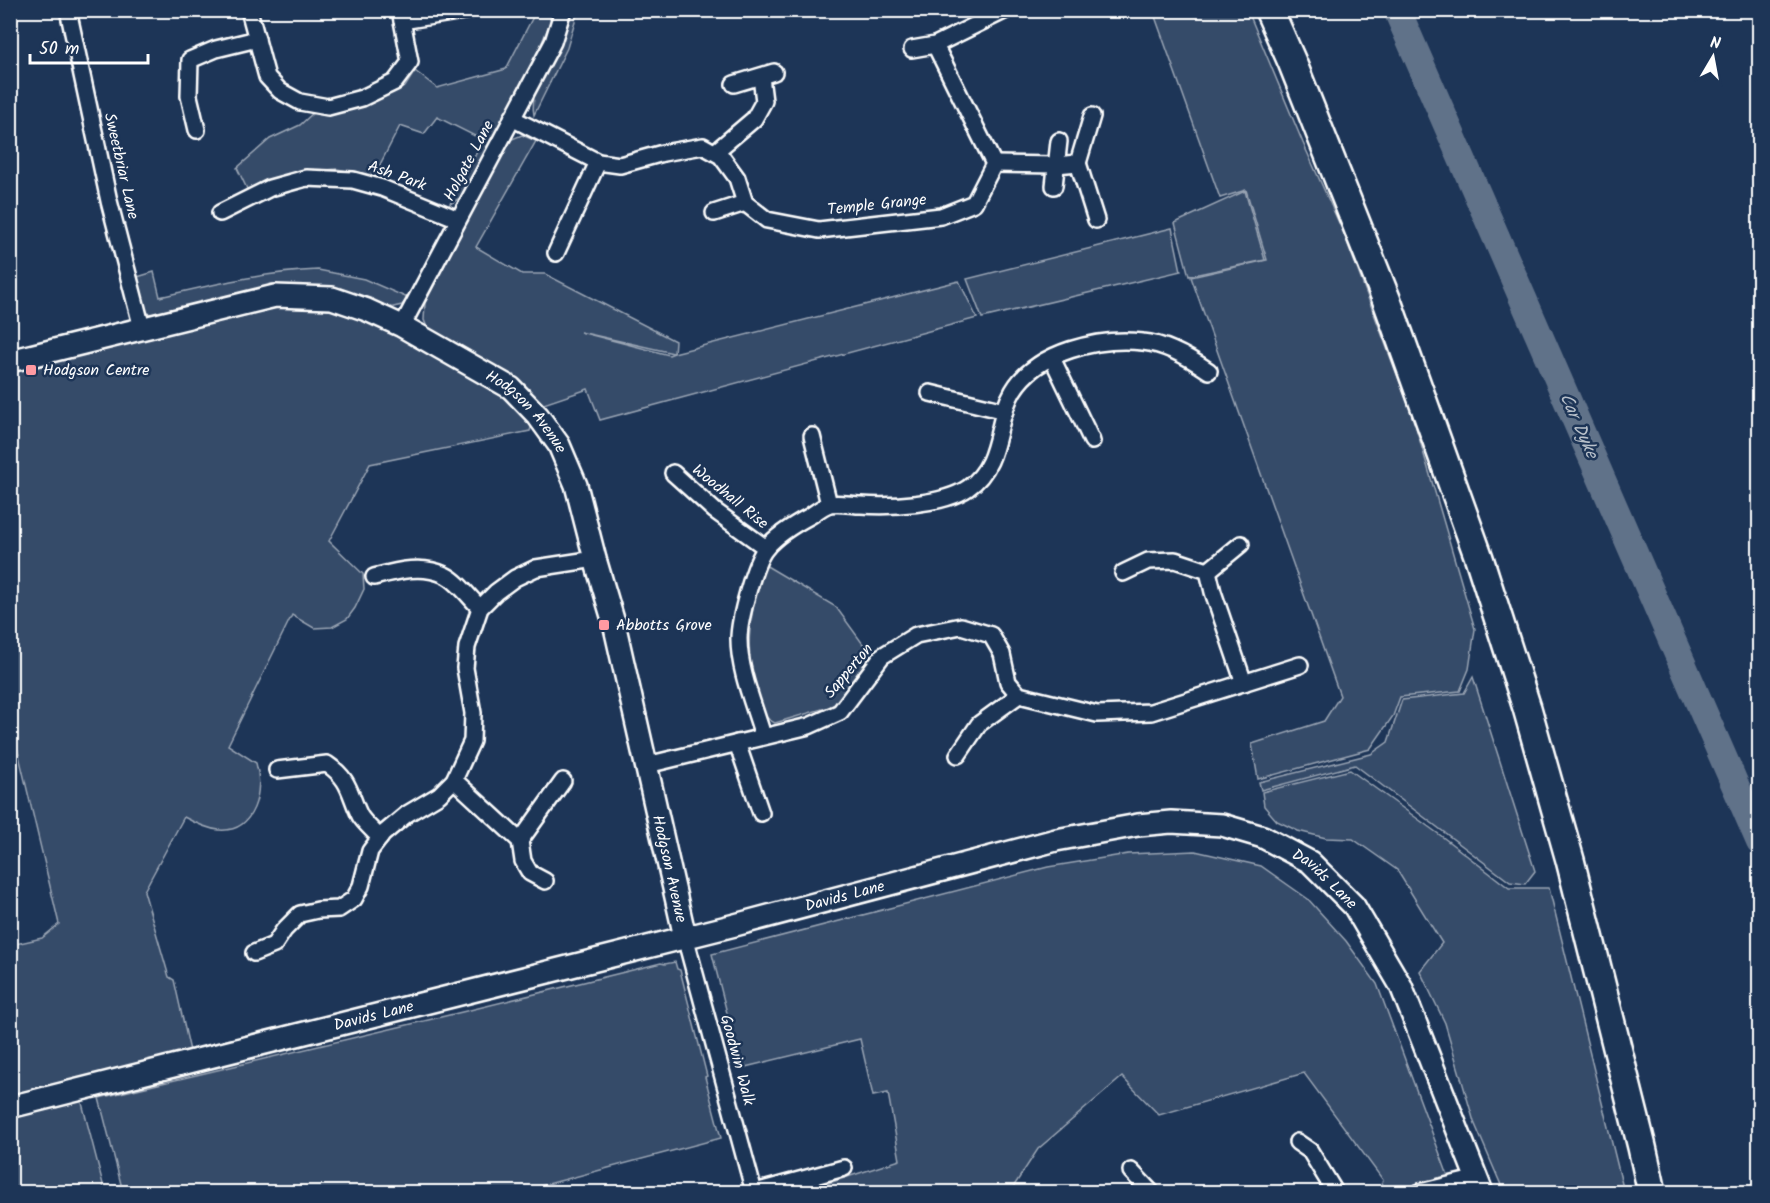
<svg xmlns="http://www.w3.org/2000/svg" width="1770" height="1203" font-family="Kalam,sans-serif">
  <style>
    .green { fill: #364b69; stroke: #9aa5b4; stroke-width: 1.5; fill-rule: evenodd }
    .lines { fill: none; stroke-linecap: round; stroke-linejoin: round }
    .river { stroke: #617289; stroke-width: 28 }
    .street-casing { stroke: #fff; stroke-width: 20 }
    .secondary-casing { stroke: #fff; stroke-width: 26 }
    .highway-casing { stroke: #fff; stroke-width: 32 }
    .street { stroke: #1d3557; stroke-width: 15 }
    .secondary { stroke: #1d3557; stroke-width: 21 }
    .highway { stroke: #1d3557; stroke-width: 27 }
    .poi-dot { fill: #ff9aa2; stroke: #1d3557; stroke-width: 2 }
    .labels { text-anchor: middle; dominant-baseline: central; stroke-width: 5; stroke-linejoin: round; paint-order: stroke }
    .street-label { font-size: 16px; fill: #fff; stroke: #1d3557 }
    .poi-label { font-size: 16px; fill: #fff; stroke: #1d3557; text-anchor: start }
    .water-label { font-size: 18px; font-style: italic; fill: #b8c0ca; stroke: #1d3557 }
  </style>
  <rect width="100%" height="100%" fill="#1d3557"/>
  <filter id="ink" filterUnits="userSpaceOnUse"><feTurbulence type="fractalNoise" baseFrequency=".0167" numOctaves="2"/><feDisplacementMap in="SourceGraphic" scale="12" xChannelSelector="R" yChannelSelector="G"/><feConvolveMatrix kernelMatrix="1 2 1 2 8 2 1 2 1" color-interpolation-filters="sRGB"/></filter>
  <g filter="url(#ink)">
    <g class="green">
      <path d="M536,11H555L537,54L460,198L450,204L483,140L437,117L424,134L400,126L374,176L337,169L301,172L249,193L237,168L270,139L300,125L313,113H328L405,87L415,71L437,88L506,69Z"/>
      <path d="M570,11H578L567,48L534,115C529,91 548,68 558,47C563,36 566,23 570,11Z"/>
      <path d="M1153,11H1248L1303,143L1344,234L1413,417L1475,629L1469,669L1460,691L1400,697L1393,716L1370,749L1258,779L1252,744L1324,721L1340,696L1191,277L1267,260L1246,190L1220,198Z"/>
      <path d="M522,135L536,141L476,247L522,274H545L675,341L674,353L959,281L977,318L600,420L588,389L541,405C508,372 473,349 429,332L424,320L425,303L504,150L512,139ZM580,332L673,353H674L669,355Z"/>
      <path d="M1245,191L1265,260L1189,276L1175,223Z"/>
      <path d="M1172,228L1181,271L982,318L967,279Z"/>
      <path d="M318,270L364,279L408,298L402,305L385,309L334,291L165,317L148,313L139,300L134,278L154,272L160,297C212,285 264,272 318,270Z"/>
      <path d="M278,303L332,304L358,314L509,396L534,418L530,431L370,464L329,541L363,574L364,589L355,608L347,619L332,627L314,628L292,615L228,745L256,763C264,790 255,833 219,830C207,829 195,823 184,817L144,891L169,977L174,980L190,1051L11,1097V945L42,938L59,924L11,722V367Z"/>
      <path d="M765,565L836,607L871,655L839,702L829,707L775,723C763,718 762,709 758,697C742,650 750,610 765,565Z"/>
      <path d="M1473,677L1535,871L1525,884L1510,882L1355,765L1261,790L1259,782L1371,754L1388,742L1402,700L1464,693Z"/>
      <path d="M1350,770L1440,835L1509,888H1549L1624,1192H1504L1474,1122L1445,1023L1420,971L1442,943L1397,870L1353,839L1326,838L1298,831L1277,821L1264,806L1262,792Z"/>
      <path d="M1195,851L1261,866L1308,899L1346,941L1377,984L1454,1192H1378L1383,1180L1304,1073L1159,1115L1122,1077L1038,1149L1010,1192H801L900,1160L888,1093L873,1096L860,1039L741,1068L712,954L1048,867L1128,854Z"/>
      <path d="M675,962L677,969L680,970L707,1076L705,1077L721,1138L518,1192H123L99,1098L462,1012L661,963L665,964Z"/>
      <path d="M81,1099L105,1192H11L10,1116Z"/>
    </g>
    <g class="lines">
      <path class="river" d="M1397,10L1760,842"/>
      <defs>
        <g id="street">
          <path d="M68,10L109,201L142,328"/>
          <path d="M249,10L267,77L280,91L300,102L328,107L362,98L395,82L410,62L400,10"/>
          <path d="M402,21L470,10"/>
          <path d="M912,49L935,45L1006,10"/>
          <path d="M734,84L774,72"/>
          <path d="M512,118L598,162L620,165L663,153L703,146L721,156L737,178L745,203L767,220L819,230L941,216L974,203L994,164L935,45"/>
          <path d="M197,130L189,96L190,60L216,49L257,39"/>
          <path d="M715,152L754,119L764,101L761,77"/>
          <path d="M1078,163L1096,220"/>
          <path d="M994,164L1056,165L1078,163L1092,116"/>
          <path d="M1054,186L1059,141"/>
          <path d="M220,213L270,188L306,178L353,180L382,188L458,219"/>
          <path d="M714,213L745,203"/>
          <path d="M556,253L598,162"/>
          <path d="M402,326L553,42L563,10"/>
          <path d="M1052,358L1092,441"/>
          <path d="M930,393L1005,411"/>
          <path d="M812,436L829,504"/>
          <path d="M673,473L715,511L766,548"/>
          <path d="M1208,571L1241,544"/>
          <path d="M1123,573L1148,561L1175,560L1208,571L1213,592L1244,683"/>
          <path d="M374,577C397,571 422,564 445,575C458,581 470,598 480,608"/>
          <path d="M763,736C754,705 739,671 739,639C739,620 754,562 766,548C777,535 795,524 810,516C816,512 823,506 830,504C839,502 852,505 861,505C890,507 943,505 968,488C1003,463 994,423 1013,391C1037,351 1100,337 1143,342C1166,344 1190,358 1209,371"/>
          <path d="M737,743L761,813"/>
          <path d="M958,755L979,724L1019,695"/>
          <path d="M647,765L809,726L840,712L882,656L916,635L961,626L991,635L1002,654L1008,682L1019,695L1097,714L1151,712L1300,665"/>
          <path d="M277,770L327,764C351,780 349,794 360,816C365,824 374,831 380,838"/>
          <path d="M454,780L520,841L523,861L530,873L545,881"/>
          <path d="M520,841L563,781"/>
          <path d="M685,937L754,1192"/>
          <path d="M254,953L274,945L284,930L300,914L318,910L339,909L354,899L361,886L370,851L383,834L407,814L439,795L454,780L472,741L473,713L465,668L467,647L480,608L496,592L515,578L536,568L595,559"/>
          <path d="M1297,1142L1310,1151L1335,1192"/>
          <path d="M1131,1171L1151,1192"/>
          <path d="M755,1192L844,1168"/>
          <path d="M1420,1192L1478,1178"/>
        </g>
        <g id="secondary">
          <path id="s1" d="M10,361L275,296L332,298L367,310L402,326L511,388L538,416L559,445L576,485L595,559L614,623L685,937"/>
          <path id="s2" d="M10,1107L735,925L1056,840L1138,825L1171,822L1222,825L1263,837L1310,862L1354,906L1401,986L1482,1192"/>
        </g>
        <path id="highway" d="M1269,10L1292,62L1387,301L1479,558L1527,708L1570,860L1642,1147L1652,1192"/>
      </defs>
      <use href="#street" class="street-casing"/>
      <use href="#secondary" class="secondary-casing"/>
      <use href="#highway" class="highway-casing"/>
      <use href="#street" class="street"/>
      <use href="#secondary" class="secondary"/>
      <use href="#highway" class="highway"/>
    </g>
  </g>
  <g class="poi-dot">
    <rect x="25" y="364" width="12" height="12" rx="3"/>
    <rect x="598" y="619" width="12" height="12" rx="3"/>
  </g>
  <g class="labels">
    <g class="street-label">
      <text transform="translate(469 161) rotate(-62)">Holgate Lane</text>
      <text transform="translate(121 166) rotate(77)">Sweetbriar Lane</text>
      <text transform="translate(397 176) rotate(20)">Ash Park</text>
      <text transform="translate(877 205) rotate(-6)">Temple Grange</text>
      <text stroke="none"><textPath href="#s1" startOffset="558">Hodgson Avenue</textPath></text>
      <text transform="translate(730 497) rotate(39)">Woodhall Rise</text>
      <text transform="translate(849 671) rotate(-50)">Sapperton</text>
      <text stroke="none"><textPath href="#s1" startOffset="1044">Hodgson Avenue</textPath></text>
      <text stroke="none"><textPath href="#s2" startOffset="1365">Davids Lane</textPath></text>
      <text stroke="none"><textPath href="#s2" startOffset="861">Davids Lane</textPath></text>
      <text stroke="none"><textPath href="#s2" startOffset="375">Davids Lane</textPath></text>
      <text transform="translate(737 1060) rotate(75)">Goodwin Walk</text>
    </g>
    <g class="poi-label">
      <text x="43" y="370">Hodgson Centre</text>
      <text x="616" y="625">Abbotts Grove</text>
    </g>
    <g class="water-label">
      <text transform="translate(1578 426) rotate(66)">Car Dyke</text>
    </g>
  </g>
  <rect width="1770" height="1203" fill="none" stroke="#1d3557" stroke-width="36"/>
  <rect x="18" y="18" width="1734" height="1167" fill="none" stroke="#fff" stroke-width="2" filter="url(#ink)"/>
  <g transform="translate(1713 57) rotate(10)" stroke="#1d3557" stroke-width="4.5" paint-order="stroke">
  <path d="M0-4.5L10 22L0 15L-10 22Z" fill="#ffffff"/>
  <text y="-9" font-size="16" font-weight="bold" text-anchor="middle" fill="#ffffff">N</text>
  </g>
  <path d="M30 54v9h118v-9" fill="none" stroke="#ffffff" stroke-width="3"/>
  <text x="39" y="54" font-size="18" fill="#ffffff" stroke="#1d3557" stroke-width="4.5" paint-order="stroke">50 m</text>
</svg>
